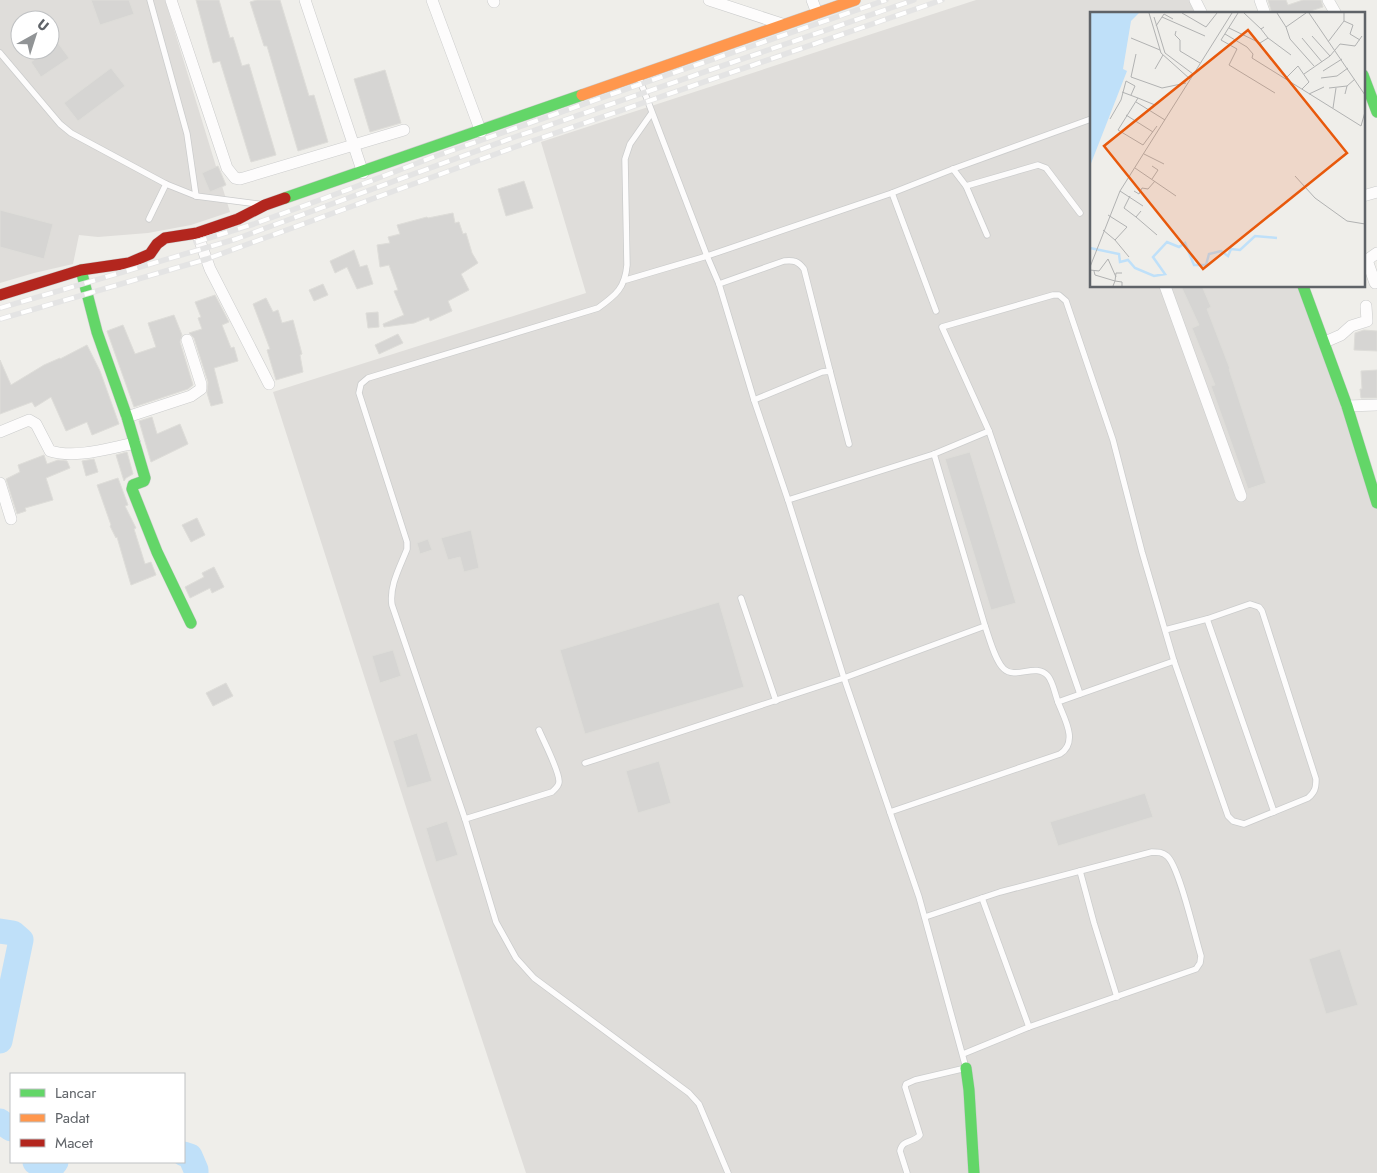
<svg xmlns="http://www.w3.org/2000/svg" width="1377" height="1173" font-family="Jost,sans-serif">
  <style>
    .industrial { fill: #dfddda; fill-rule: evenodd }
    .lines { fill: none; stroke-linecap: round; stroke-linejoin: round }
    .river { stroke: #bfe0f9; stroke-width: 25 }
    .building { fill: #d6d5d3; stroke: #deddd9 }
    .lane-casing { stroke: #cbcccc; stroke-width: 7 }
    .street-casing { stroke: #cbcccc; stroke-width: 12 }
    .fast-casing { stroke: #cacacb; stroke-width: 12 }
    .slow-casing { stroke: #cacacb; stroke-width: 12 }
    .jam-casing { stroke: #cacacb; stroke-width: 12 }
    .lane { stroke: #fdfcfc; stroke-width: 5.5 }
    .street { stroke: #fdfcfc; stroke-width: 11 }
    .fast { stroke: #63d668; stroke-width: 11 }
    .slow { stroke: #ff974d; stroke-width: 11 }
    .jam { stroke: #b3261e; stroke-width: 11 }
    .rail-casing { stroke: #e4e4e4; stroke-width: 5.5 }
    .rail { stroke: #fff; stroke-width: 4; stroke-dasharray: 11; stroke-linecap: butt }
    .inset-river { fill: none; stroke: #bfe0f9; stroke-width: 2.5 }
    .inset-road { fill: none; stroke: #b1b2b2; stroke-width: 1 }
    .view { fill: #e8590c; fill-opacity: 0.15; stroke: #e8590c; stroke-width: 2.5 }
    .inset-edge { fill: none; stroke: #5f6368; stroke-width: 2.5 }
  </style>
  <rect width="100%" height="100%" fill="#efeeea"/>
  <g class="industrial">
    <path d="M0,0H165L230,212L191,225L148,233L98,237L79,235L73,264L34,273L0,283ZM20,20H50V50H20Z"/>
    <path d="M976,0H1192L1199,14H1091V286H1304L1377,498V1173H526L432,888L273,392L586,293L541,142Z"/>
  </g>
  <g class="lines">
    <g class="river">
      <path d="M0,931L13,933L21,940L0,1041"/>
      <path d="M0,1121L11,1129"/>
      <path d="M184,1154L190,1156L196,1170V1173"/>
      <path d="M35,1162L52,1167L56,1162"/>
    </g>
  </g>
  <g class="building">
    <path d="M91,0H129L134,14L100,25Z"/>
    <path d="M196,0H219L230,38L233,37L242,66L249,64L276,155L251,162L220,61L213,63Z"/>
    <path d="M257,0H280L309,96L314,95L328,142L298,151L267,46H264L250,2Z"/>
    <path d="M1268,0H1286L1288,5L1303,0H1321L1323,7L1301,14H1272Z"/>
    <path d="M58,43L69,58L41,77L31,62Z"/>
    <path d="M111,68L125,86L78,121L64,103Z"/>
    <path d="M385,70L401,123L370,132L354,79Z"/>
    <path d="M218,166L226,185L210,192L202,173Z"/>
    <path d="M524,181L533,208L506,216L498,189Z"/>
    <path d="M0,210L53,224L44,259L0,247Z"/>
    <path d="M453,213L455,223L459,222L463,234L466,233L472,253L478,263L461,274L469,290L448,301L452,311L430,321L429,317L414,323L384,327L383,324L404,315L394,291L398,290L389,265L380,267L377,245L390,243L388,237L400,234L397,225L427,217L428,218Z"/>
    <path d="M354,250L360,267L367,265L373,284L357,289L347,267L335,273L330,261Z"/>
    <path d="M323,284L328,295L314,301L309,290Z"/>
    <path d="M1181,286H1202L1211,307L1207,309L1230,369H1229L1266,483L1248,489L1211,386L1215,385L1192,328L1199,325Z"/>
    <path d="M215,295L229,322L222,325L231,348L234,347L238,361L214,368L223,403L211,406L207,393L208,382L194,338L189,333L202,329L198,318L201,317L195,302Z"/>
    <path d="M266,298L273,312L278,310L282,323L293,320L302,354L300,355L303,372L276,380L267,350L270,349L253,304Z"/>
    <path d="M378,312L379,327L368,328L366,313Z"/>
    <path d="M174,315L182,335L180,342L193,385L188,389L134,407L107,331L123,325L135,354L156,347L148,323Z"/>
    <path d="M1364,330L1377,331V351L1354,350L1355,333Z"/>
    <path d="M398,334L403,343L379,354L375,345Z"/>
    <path d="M87,345L100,371L119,424L92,435L87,422L66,431L51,397L35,407L32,402L0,414V360L11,385L44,365L60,358V359Z"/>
    <path d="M1377,370V398H1361L1360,389H1362L1361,371Z"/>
    <path d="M152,417L157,434L180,424L188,444L151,462L139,421Z"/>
    <path d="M127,452L133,474L126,478L124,481L116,455Z"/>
    <path d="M970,452L1016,603L991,610L945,459Z"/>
    <path d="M44,455L47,464L58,460L67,461L70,468L46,478L53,500L25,508L26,511L17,514L6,479L20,472L18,465Z"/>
    <path d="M94,459L98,472L86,476L82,461Z"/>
    <path d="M118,478L128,505L125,506L136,528L134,529L145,564L151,562L156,575L131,585L117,537L116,538L110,526L111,525L97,485Z"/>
    <path d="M197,518L205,535L191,542L182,525Z"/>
    <path d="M471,530L479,568L464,572L460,557L448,560L441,538Z"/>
    <path d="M428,539L432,550L420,554L417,543Z"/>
    <path d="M214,567L224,587L212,593L210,588L190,598L185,587L204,577L202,573Z"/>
    <path d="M719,602L744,687L585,734L560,650Z"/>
    <path d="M393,650L401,676L380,683L372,656Z"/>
    <path d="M226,683L233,696L213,706L206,693Z"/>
    <path d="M417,733L432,781L407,788L393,741Z"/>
    <path d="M659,761L671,803L638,813L626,771Z"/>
    <path d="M1145,793L1153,817L1058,846L1050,822Z"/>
    <path d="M447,821L458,855L436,862L426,828Z"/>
    <path d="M1340,949L1358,1005L1326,1014L1309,959Z"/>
  </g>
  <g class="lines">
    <defs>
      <g id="lane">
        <path d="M150,0L187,134L196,196"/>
        <path d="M0,53L60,124L71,133L166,184L196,196L258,204"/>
        <path d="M639,78L707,256L892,193L953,169L1091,119"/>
        <path d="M651,114L630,144L625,159L627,265C625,288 616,295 598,308L368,378L361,384L359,393L407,542V549C400,567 389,586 392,605L465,819L496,922L516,958L534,978L689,1093L699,1104L728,1173"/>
        <path d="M953,169L966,186L987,235"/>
        <path d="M966,186L1038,165L1046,168L1080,213"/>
        <path d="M892,193L936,311"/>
        <path d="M149,219L166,184"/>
        <path d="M626,280L707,256L719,284L754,400L788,500L844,678L919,897L966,1068L915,1080L906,1084L905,1087L920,1135C914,1143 902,1139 900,1151L907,1173"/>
        <path d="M719,284L784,261C794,260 798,261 804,269L830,371"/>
        <path d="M754,400L822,372L830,371L849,444"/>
        <path d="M934,454L989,431"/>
        <path d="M741,598L776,701"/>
        <path d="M1207,619L1274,812"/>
        <path d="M985,626C989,637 995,661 1004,669C1016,680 1036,662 1048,676C1053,682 1055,694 1058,702"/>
        <path d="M1080,694L989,431L942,327L1053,295H1059L1066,301L1113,440L1142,552L1174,661L1228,816L1233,821L1244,824L1308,798C1315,792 1316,788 1316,779L1262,611L1259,607L1250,604L1207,619L1165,630"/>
        <path d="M585,763L844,678L985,626L934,454L788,500"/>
        <path d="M890,812L1060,754C1079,742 1064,718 1058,702L1174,661"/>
        <path d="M465,819L552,792C555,789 559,786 559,782C560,772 543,740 539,730"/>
        <path d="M1080,871L1094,923L1117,997"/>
        <path d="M982,898L1029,1027"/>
        <path d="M925,917L1000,892L1152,852C1158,852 1162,852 1167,856C1179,866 1195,937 1201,956L1200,963L1196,969L1029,1027L963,1054"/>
      </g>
      <g id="street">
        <path d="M171,0L227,168L235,178L240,179L404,130"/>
        <path d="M305,0L363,173"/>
        <path d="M432,0L481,132"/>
        <path d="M493,0L494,2"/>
        <path d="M709,0L782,24"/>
        <path d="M812,0L817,13"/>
        <path d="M1195,0L1202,14"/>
        <path d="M1260,0L1265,14"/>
        <path d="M1328,0L1336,14"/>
        <path d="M1363,196L1377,192"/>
        <path d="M197,233L210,269L269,384"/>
        <path d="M1375,283L1367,260L1377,253"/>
        <path d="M1165,286L1241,496"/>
        <path d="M1325,342L1341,335L1351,326L1367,321L1366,306"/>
        <path d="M1347,406L1377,405"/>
        <path d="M127,417L191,396L201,389V384L187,340"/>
        <path d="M0,432L29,420L36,424L50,451C76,459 109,448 135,443"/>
        <path d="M0,483L11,519"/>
      </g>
      <g id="fast">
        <path d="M1363,75L1377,112"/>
        <path d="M285,198L582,95"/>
        <path d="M81,270L97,332L127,417L145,478L144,481L133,485L132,489L157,552L191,623"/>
        <path d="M1303,286L1347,406L1377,503"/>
        <path d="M966,1068L969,1090L974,1173"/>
      </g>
      <path id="slow" d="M582,95L855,0"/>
      <path id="jam" d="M0,295L81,270L129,263L150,254L157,244L165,238L197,233L238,219L265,205L285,198"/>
    </defs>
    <use href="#lane" class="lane-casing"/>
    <use href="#street" class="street-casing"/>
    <use href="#fast" class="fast-casing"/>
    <use href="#slow" class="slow-casing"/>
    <use href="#jam" class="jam-casing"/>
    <use href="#lane" class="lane"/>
    <use href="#street" class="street"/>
    <use href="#fast" class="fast"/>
    <use href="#slow" class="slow"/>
    <use href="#jam" class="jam"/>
    <defs>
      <g id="rail">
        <path d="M196,242L254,224L347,190L436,156L641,84L886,0"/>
        <path d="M0,308L236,239L512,138L914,0"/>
        <path d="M0,319L207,259L515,147L942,0"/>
      </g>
    </defs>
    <use href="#rail" class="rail-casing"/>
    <use href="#rail" class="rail"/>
  </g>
  <g transform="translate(1090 12)">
    <rect width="275" height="275" fill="#efeeea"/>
    <path d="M0,1H49L41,9L33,57L37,59L0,154Z" fill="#bfe0f9"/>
    <path class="inset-river" d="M0,236L29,242L30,250L38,248L45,256L64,264L75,262L63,245L77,230L89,235L95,231L104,253H116L119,242L131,239L138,244L141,237L150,238L165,224L187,226"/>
    <path class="inset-road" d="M59,1L71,41L100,67M92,1L116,15L127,1M148,1L131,28L147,37L139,53L185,81M154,1L171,17M187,1L196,15M216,1L196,15L200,27L224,54M219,1L275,83M64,5L75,41L103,62M72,5L115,24M254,9L263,13L260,22L270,28M66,14L74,2L83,7M174,15L171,17L178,26M139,16L170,31L181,48M86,19L85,23L90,28V39L110,51M135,22L157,35L163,42L162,46L271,114L275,100M222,24L240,44M41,26L70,38M212,26L232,50M238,30L254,9V1M170,31L178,26L201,43M46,42L41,65L72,76L96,71M65,57L73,43M233,59L252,47M214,62L240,44L250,32L265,34L272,24M231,66L247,64L258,56M195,67L208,54L219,70L212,77M239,76L257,74M32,80L48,86L28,118L53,133L67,114M219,82L234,75M255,82L257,74L265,67M48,86L65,93M46,90L75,108M243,96L246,76M36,103L63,120M20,107L31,88L36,69L45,74L41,83M54,142L74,152M62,154L68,158L62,167M45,156L86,184M205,164L225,186L257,209L275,212M30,179L53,194M44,179L49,182L52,176L58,177L65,169M40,184L34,196L46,205L51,199M18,203L37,215L25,228L39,245M46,205L67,223M13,218L25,228M0,255L30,179L142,1M0,258L9,259L18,247L26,265M4,259L5,263L25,269L26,261H32M23,274L25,269L32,270V274"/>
    <path class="view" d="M158,18L257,141L113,257L14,134Z"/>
    <rect width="275" height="275" class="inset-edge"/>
  </g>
  <rect x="10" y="1073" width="175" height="90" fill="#ffffff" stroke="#bfc1c3"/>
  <rect x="20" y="1089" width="25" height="8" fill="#63d668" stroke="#bfc1c3"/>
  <text x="55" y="1098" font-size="15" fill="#5f6368">Lancar</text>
  <rect x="20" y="1114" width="25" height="8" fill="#ff974d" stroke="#bfc1c3"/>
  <text x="55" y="1123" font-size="15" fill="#5f6368">Padat</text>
  <rect x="20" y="1139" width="25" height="8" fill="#b3261e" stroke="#bfc1c3"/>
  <text x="55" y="1148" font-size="15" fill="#5f6368">Macet</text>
  <g transform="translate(35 35) rotate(39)"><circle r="24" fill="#ffffff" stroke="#bfc1c3"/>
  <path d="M0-4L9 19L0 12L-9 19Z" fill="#919496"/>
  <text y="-8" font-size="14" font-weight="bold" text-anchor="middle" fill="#5f6368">U</text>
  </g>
</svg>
